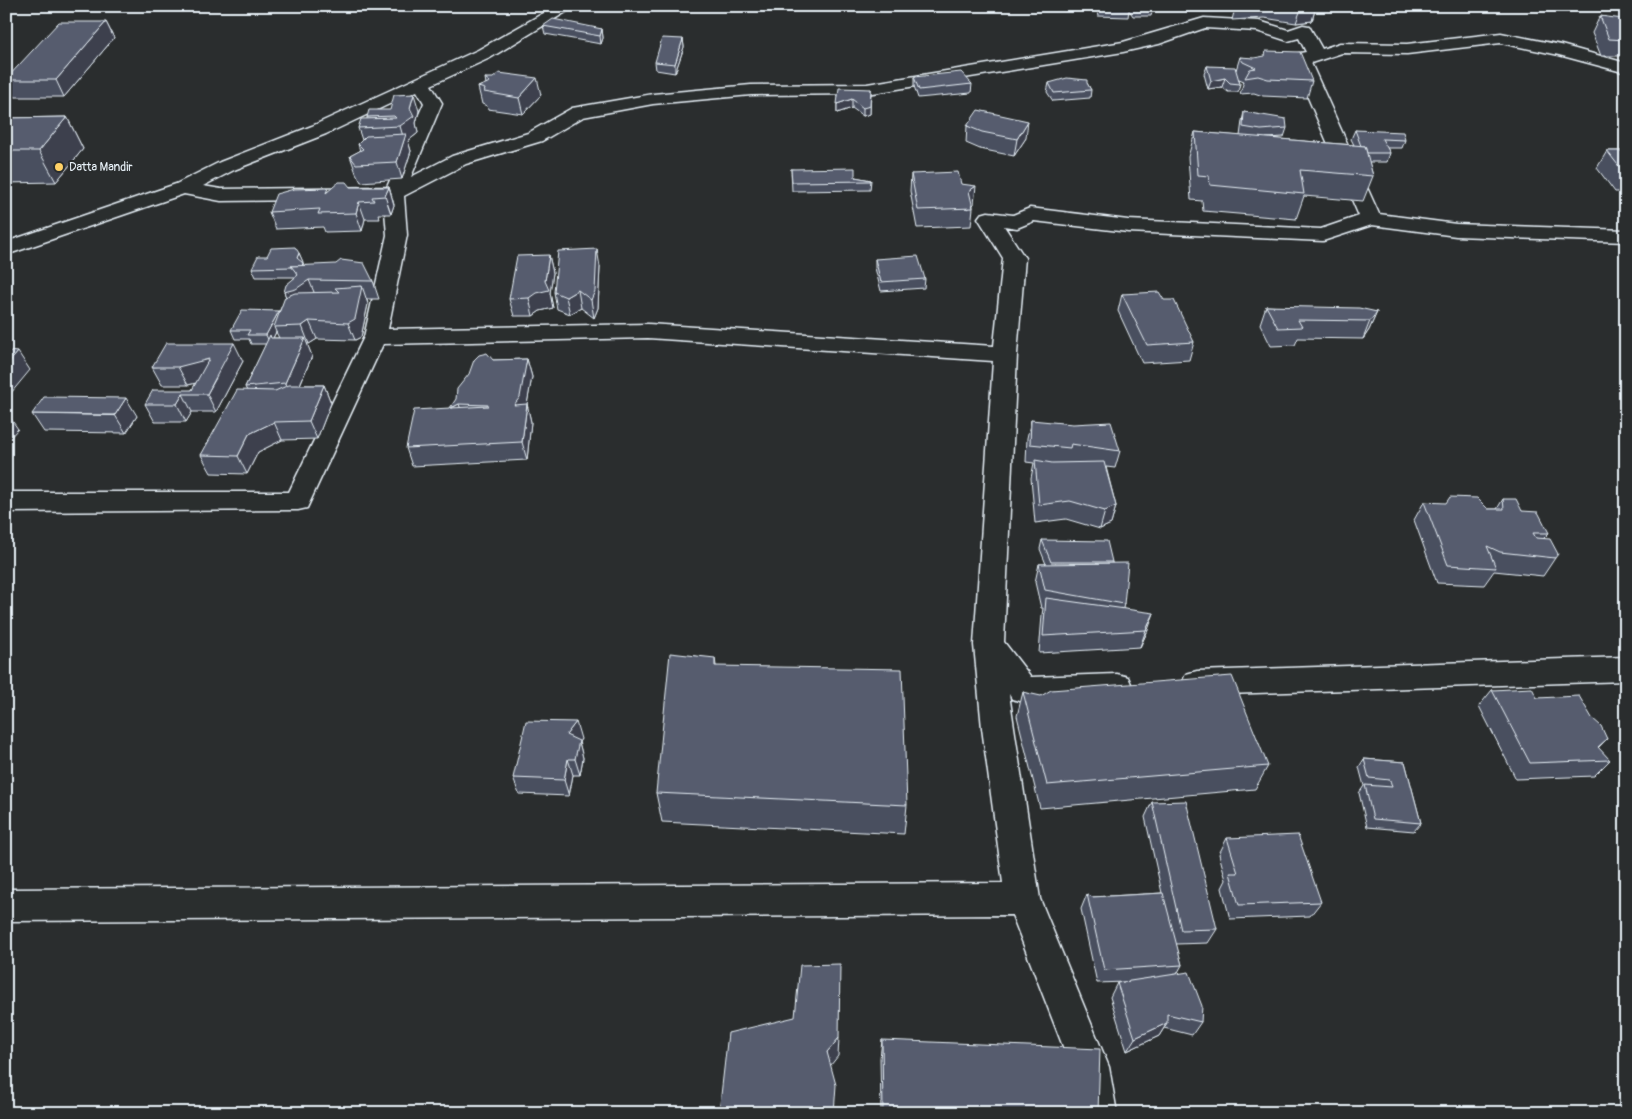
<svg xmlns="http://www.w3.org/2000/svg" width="1632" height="1119" font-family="Pangolin,sans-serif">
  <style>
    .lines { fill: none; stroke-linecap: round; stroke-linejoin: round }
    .minor-casing { stroke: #e8f1f8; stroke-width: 3 }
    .minor { fill: #2a2d2e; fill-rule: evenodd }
    .wall { fill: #4a4f5f; stroke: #e8f1f8; fill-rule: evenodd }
    .shaded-wall { fill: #3c404d; stroke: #e8f1f8 }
    .building { fill: #565c6e; stroke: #e8f1f8; fill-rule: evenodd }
    .poi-dot { fill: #ffd166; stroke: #2a2d2e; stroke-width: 2 }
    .labels { text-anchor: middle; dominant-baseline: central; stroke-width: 4; stroke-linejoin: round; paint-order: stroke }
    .far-poi-label { font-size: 12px; fill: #e8f1f8; stroke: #2a2d2e; text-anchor: start }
  </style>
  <rect width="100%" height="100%" fill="#2a2d2e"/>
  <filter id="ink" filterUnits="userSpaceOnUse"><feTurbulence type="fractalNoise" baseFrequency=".02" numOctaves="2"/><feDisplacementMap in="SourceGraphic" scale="10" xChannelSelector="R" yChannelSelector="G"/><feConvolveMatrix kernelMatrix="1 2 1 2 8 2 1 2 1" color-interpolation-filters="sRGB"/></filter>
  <g filter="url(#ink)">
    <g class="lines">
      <defs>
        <g id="minor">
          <path d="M556,6H576L490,58L431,85L442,103L411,177L452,156L528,133L572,108L653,94L751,85L867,84L1123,42L1204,18L1259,21L1288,30L1303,25L1309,26L1322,49L1340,43L1407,44L1501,33L1561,45L1626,63V73L1559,55L1501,43L1407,54L1342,53L1311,63L1379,214L1456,224L1626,230V242L1456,236L1372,225L1323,241L1128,232L1034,221L1017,228L1004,226L1025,258L1017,354L1004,642L1031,677L1117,674L1128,677L1132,686L1128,695L1117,698L1023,702L1012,699L1009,694L1040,899L1109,1067L1117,1113H1079L1071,1067L1012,915L6,921V889L1003,883L982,728L974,645L993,361L648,338L383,344L307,508L298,510L6,512V492H289L364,337L387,235L384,199L221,201L184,194L6,255V242L176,184L220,162L312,126L478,50ZM1205,28L1257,31L1288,41L1299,38L1306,52L1294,54L1291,58L1359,216L1321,229L1128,220L1030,208L1013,215L988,212L981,214L978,218L1003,258L994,346L648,324L388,329L407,235L404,196L466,164L542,141L583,117L653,104L751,95L867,94L1123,52L1159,44ZM417,91L424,103L387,187L221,189L203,186L234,170L326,134Z"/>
          <path d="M1626,657V681L1197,695L1186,692L1182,683L1186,674L1197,671Z"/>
        </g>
      </defs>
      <use href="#minor" class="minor-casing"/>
      <use href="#minor" class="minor"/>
    </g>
    <g class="wall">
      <path d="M631,6H663V8Z"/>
      <path d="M1096,6H1152L1153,8L1151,16H1133L1129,10L1128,17L1098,16Z"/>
      <path d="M1231,6H1316L1312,21L1296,23L1264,18L1232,20L1234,12Z"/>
      <path d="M1600,16L1626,21V52L1623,56H1601L1592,33Z"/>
      <path d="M106,22L114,38L64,97H14L6,82V79Z"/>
      <path d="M543,26L602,29L603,38L601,44L545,34Z"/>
      <path d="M683,39L684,47L675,73L656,70L655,62Z"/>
      <path d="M1240,57L1312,81L1307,98L1263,96L1254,93L1240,94L1244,81L1239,79L1240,84L1238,92H1228L1222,87L1208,89L1204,74L1207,66L1236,70Z"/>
      <path d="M914,77L972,84L971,93L918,98L914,86Z"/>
      <path d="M485,78L541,95L523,114L488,109L487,106L482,104L478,87L486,84Z"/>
      <path d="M1049,83H1087L1091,90L1090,98L1053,101L1047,92Z"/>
      <path d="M871,89L870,114L863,116L852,108L837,113V104Z"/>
      <path d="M419,111L416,123L418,133L408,141L411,151L402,179L361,182L356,173L350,156L360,151L358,144L362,140L358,128L367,119V117Z"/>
      <path d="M1244,112L1287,128L1284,137L1266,138L1354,145L1351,139L1355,130L1405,140L1402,148H1387L1390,153L1387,162H1369L1373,176L1363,201L1304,196L1296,219L1203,211L1202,201L1191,200L1188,157L1195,132L1240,136L1242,121Z"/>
      <path d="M67,117L83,149L56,182L6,183V118Z"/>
      <path d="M967,126L1026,138L1014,156L980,149L966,143Z"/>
      <path d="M1607,151H1626V192H1615L1597,168Z"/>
      <path d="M791,169L855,177L871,180L870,190L792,191Z"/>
      <path d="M911,174L961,184L974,204L973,205V208L971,226L917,228L910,191Z"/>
      <path d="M350,187H389L394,205L391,214H378L380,219H365L362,231L325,232L323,227L276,229L269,212L329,191Z"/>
      <path d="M299,253L304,265L373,281L379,299H367L368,304L361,337L355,340L317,339L309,344H307L312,356L300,385H324L331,403L317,439L282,440L258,452L247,474L211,473L201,455L247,391L245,387L266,344H251L249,339H235L231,330L279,311V312L286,297L284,292L295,277H256L252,268L267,256ZM276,332L279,338H273Z"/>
      <path d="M549,255L553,273L550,293L553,308L540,311L533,316H514L509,299Z"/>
      <path d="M875,259L925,279L924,288L881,291L875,268Z"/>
      <path d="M600,267L598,308L594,318L581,308L570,314L557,309L554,292Z"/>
      <path d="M1122,294L1164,300L1194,342L1189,360L1142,363L1118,311Z"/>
      <path d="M1266,306L1377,312L1369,330L1363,339L1298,338L1295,345L1271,346L1260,324Z"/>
      <path d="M527,359L532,377L527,404L531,422L527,460L412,466L406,448L450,408L493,360Z"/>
      <path d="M243,361L216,412H192L186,422H155L145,404L192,390L196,383L188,385H162L152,367Z"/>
      <path d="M32,414L137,416L126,433L44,432Z"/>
      <path d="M1031,420L1120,451L1115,468L1106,467L1116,506L1111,524L1100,529L1066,519L1035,523L1031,478L1034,463L1026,462L1027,438Z"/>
      <path d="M1503,499L1522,511L1549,533L1544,538L1555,558L1543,576L1494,571L1484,585L1437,583L1414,520L1424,502L1488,509H1497Z"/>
      <path d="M1042,540L1112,562L1124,604L1123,608L1148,630L1140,647L1039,653L1042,615L1043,608H1041L1035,582L1039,564H1046L1040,549Z"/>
      <path d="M715,658L716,666L907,805L904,834L662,822L656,793Z"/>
      <path d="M1492,690L1537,698L1592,718L1607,739L1598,748L1610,760L1594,776L1516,779L1479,706Z"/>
      <path d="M1023,692L1268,766L1255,789L1040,808L1017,716Z"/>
      <path d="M581,739L579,742L583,758L580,775H573L569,796L519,794L513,778Z"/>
      <path d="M1364,759L1405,762L1421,823L1414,831L1367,827L1359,793L1364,786L1359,767Z"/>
      <path d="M1152,802L1217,929L1208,943L1176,944L1182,965L1177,974L1201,1022L1192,1035L1164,1028L1159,1036L1127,1051L1110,997L1117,983L1125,982L1097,983L1081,909L1087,894L1092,897L1162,893L1145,817Z"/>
      <path d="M1227,838L1321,902L1310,916L1230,919L1222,888L1226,880L1219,854Z"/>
      <path d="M882,1040L1098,1113H881L880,1058Z"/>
    </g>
    <g class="shaded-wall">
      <path d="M1302,6H1316L1312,21L1296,23Z"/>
      <path d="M106,22L114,38L64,97L56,80Z"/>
      <path d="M602,29L603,38L601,44L600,36Z"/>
      <path d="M683,39L684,47L675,73V64Z"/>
      <path d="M537,78L541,95L523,114L519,98Z"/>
      <path d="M1225,78L1222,87L1208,89L1211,81Z"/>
      <path d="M871,89L870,114L863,116V108Z"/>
      <path d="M414,94L419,111L416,123L418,133L408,141L411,151L402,179L397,162L404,140L400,126L410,108Z"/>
      <path d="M852,99V108L837,113V104Z"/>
      <path d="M67,117L83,149L56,182L39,151Z"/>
      <path d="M1028,121L1026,138L1014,156L1017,139Z"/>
      <path d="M976,186L974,204L967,209L969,191Z"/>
      <path d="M389,187L394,205L391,214L385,196Z"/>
      <path d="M359,202L365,219L362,231L356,213Z"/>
      <path d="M597,249L600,267L598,308L594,318L591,300Z"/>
      <path d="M299,253L303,262L300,267L297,258Z"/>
      <path d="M549,255L553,273L550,293L553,308L540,311L533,316L529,298L545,281Z"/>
      <path d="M309,280L316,297L291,309L284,292Z"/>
      <path d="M362,286L368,304L361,337L355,340L348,323Z"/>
      <path d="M578,290L581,308L570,314L566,297Z"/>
      <path d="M279,311L283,320L274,327L276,332L270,344L266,335Z"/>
      <path d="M1377,312L1369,330L1363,339L1370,321Z"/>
      <path d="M309,321L317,339L309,344L302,326Z"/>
      <path d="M305,338L312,356L293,401L285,383Z"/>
      <path d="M234,343L243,361L216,412L207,394L216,378L188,385L178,367Z"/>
      <path d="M18,352L30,370L6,399V366Z"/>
      <path d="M527,359L532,377L525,415L514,405Z"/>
      <path d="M324,385L331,403L317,439L309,421Z"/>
      <path d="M183,394L192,412L186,422L177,404Z"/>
      <path d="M126,398L137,416L126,433L115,415Z"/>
      <path d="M459,404L465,422L451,408Z"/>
      <path d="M527,404L531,422L527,460L522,442Z"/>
      <path d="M6,412L18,429L6,442Z"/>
      <path d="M274,422L282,440L258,452L247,474L238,456L249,434Z"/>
      <path d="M1116,506L1111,524L1100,529L1105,511Z"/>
      <path d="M1154,613L1148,630L1140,647L1146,630Z"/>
      <path d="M576,722L581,739L579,742L583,758L580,775L575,759L566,735Z"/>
      <path d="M568,759L573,775L569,796L564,780Z"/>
      <path d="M1167,1023L1159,1036L1127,1051L1135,1038Z"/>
      <path d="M839,1038L838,1056L827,1070V1052Z"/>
    </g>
    <g class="building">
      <path d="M1099,6H1129V9L1099,8Z"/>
      <path d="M1133,6H1152L1153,8H1134Z"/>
      <path d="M1600,16L1623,19L1626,21V40L1609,39Z"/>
      <path d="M553,19L602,29L600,36L543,26Z"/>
      <path d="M59,22H106L56,80H6V79Z"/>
      <path d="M662,38L683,39L675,64L655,62Z"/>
      <path d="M1266,51L1300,52L1312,81L1268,79L1258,76L1245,78L1250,69L1256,68L1243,62L1240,57L1254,58L1265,56Z"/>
      <path d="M1207,66L1235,67L1240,84L1230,83L1225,78L1211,81Z"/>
      <path d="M961,72L972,84L919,90L914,77Z"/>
      <path d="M499,73L537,78L519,98L484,92L485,89L478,87L490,82L485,78H493Z"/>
      <path d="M1067,78L1087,80V83L1091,90L1054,93L1049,83Z"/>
      <path d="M839,88L871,89L870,106L863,108L852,99L837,104Z"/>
      <path d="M414,94L410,108L414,116L400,126L358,128L361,119L396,118L394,116L367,117L369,110H390L394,95Z"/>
      <path d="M978,110L1028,121L1017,139L982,132L967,126Z"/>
      <path d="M1244,112L1286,119L1287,128L1261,130L1243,127Z"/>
      <path d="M67,117L39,151H6V118Z"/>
      <path d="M1355,130L1403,132L1405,140L1382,139L1390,153H1367L1365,146H1361Z"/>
      <path d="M1195,132L1365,146L1373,176L1300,170L1304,194L1210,185L1209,176L1198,175Z"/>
      <path d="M406,134L397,162L356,164L350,156L363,149L358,144L366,136Z"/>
      <path d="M1607,151H1626V174H1625Z"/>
      <path d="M855,168V177L871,180L870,181L792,182L791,169Z"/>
      <path d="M958,172L961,184L976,186L969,191L973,208L918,210L911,174Z"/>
      <path d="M339,182H346L350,187H389L385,196L372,197L374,201L359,202L356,213L318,214L320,209L269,212L276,194L294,189L328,188L326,193Z"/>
      <path d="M295,247L299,253L297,258L303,263L302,266H291L292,267L252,268L258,256H267L271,248Z"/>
      <path d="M597,249L595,291L591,300L578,290L566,297L554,292L558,251Z"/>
      <path d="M549,255L545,281L549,290L536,293L529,298L509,299L517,256Z"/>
      <path d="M918,256L925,279L881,282L875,259Z"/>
      <path d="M341,260L364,263L373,281L309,280L296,289L284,292L286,285L298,275L291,266L336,264Z"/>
      <path d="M362,286L355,319L348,323L309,321L302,326L274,327L285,297L295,293L339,292L335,288Z"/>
      <path d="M1159,292L1164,300H1174L1194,342L1147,345L1122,294Z"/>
      <path d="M1266,306L1359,308L1377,312L1370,321L1298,320L1302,327L1278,328Z"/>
      <path d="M242,310L279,311L266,335H247L250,330H231Z"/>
      <path d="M270,335L271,338H305L285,383L245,387Z"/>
      <path d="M166,343H234L207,394H183L177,404H145L153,390H192L209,359L178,367H152Z"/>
      <path d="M6,351L18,352L6,366Z"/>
      <path d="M487,353L493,360L527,359L520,397L514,405L527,404L522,442L406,448L414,410L450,408L456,399L457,389L469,374L474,360L479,355ZM459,404L488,405V406L451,408Z"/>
      <path d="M289,385H324L309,421L274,422L249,434L238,456L201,455L237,390L275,391Z"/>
      <path d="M44,397L126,398L115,415L32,414Z"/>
      <path d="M1031,420L1073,424L1111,422L1120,451L1071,444L1070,448L1030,444Z"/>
      <path d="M1035,460L1052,463L1104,462L1116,506L1105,511L1070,501L1039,505Z"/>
      <path d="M1450,497L1477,498L1488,509H1504L1503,499H1516L1522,511L1538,512L1549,533H1533L1536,538L1550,539L1558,554L1555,558L1500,552L1487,546L1496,568L1448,565L1424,502L1446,503Z"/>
      <path d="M1042,540L1107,541L1112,562H1051Z"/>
      <path d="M1128,563L1124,604L1045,590L1039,564Z"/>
      <path d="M1046,598L1154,613L1146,630L1043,636Z"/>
      <path d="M670,653L715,658V666L902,669L907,805L656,793Z"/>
      <path d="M1232,676L1268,766L1047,785L1023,692L1041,696L1051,690Z"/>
      <path d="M1532,688L1537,698L1579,696L1592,718L1601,726L1607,739L1598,747L1610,760L1530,763L1492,690Z"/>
      <path d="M526,721L576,722L566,735L579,741L575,759H568L564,780L513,778Z"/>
      <path d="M1364,759L1405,762L1421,823L1373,819L1365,785L1392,787L1390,780L1369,778Z"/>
      <path d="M1186,801L1217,929L1181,930L1152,802Z"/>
      <path d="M1298,835L1321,902L1239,905L1230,873H1238L1227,838Z"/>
      <path d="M1163,893L1182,965L1104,970L1087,894L1092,897Z"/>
      <path d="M840,964L839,1038L827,1052L836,1085L834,1113H719L728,1033L795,1017L800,965Z"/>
      <path d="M1189,972L1202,1006L1201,1022L1167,1014V1023L1135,1038L1117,983Z"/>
      <path d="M882,1040L1100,1049L1098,1113H883Z"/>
    </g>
  </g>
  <circle class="poi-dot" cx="59" cy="167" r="5"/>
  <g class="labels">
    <g class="far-poi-label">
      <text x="69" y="167">Datta Mandir</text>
    </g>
  </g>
  <rect width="1632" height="1119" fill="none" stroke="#2a2d2e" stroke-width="25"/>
  <rect x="12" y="12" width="1607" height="1094" fill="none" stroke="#e8f1f8" stroke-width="2" filter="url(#ink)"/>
</svg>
